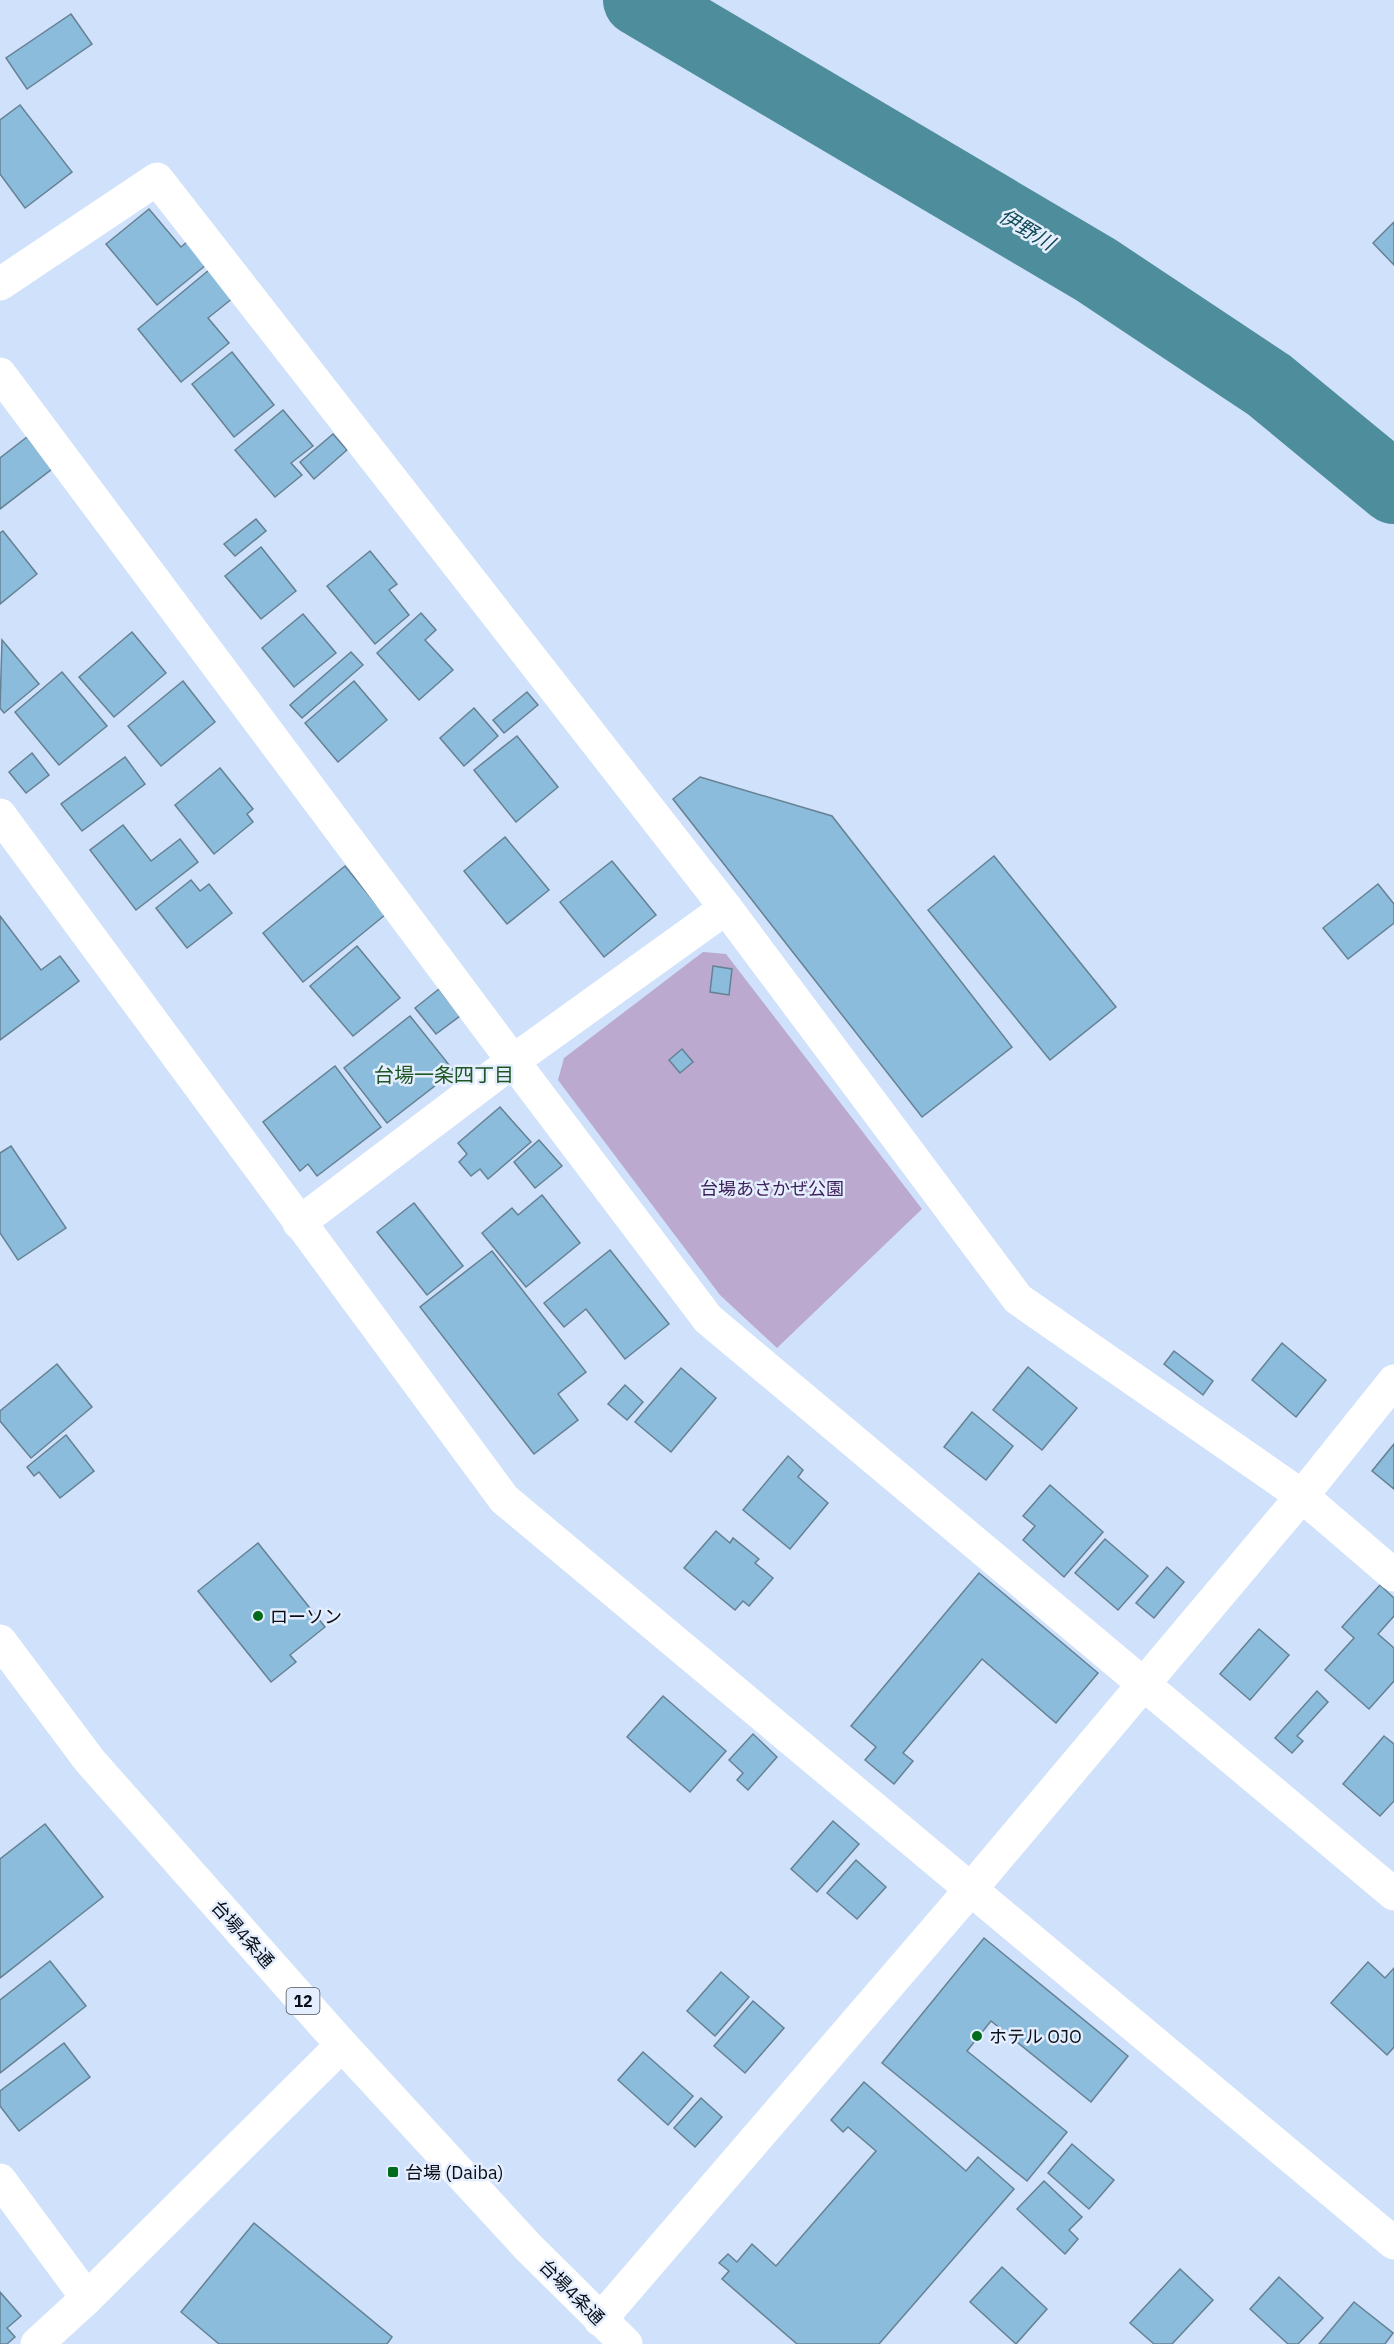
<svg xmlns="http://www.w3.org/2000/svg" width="1394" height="2344" font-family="'IBM Plex Sans','Noto Sans JP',sans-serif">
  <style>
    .green { fill: #bba9cf }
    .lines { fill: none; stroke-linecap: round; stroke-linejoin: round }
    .river { stroke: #4e8d9b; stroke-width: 72 }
    .building { fill: #8bbcdb; stroke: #668193; stroke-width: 1.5 }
    .minor { stroke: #fff; stroke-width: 33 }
    .tertiary { stroke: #fff; stroke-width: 33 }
    .trunk { stroke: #fff; stroke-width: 33 }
    .poi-dot { fill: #006b1a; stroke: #e4eefe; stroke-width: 2 }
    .labels { text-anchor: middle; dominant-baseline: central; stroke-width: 5; stroke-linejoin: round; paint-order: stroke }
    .shield { fill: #e4eefe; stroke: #4b515c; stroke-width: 1.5 }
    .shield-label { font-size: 16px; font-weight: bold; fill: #090e17 }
    .park-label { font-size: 18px; fill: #3e2158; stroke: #e4eefe }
    .poi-label { font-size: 18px; fill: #090e17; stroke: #e4eefe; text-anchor: start }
    .street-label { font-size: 18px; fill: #090e17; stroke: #e4eefe }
    .water-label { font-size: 20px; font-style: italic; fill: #114955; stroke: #e4eefe }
    .neighbourhood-label { font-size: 20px; fill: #1e5623; stroke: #e4eefe }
  </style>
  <rect width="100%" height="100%" fill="#d0e1fc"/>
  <path class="green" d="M703,952L726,954L922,1209L777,1348L720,1295L558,1080L564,1058Z"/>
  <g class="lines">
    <path class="river" d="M639,0L1096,270L1269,385L1394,488"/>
  </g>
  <g class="building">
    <path d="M71,14L92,44L27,89L6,58Z"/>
    <path d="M20,105L72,172L25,208L0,174V120Z"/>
    <path d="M149,209L181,247L187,242L206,265L157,305L106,244Z"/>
    <path d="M1394,222V265L1373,243Z"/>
    <path d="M209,270L233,298L208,318L229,343L181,382L138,329Z"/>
    <path d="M232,352L274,405L234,437L192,384Z"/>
    <path d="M283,410L313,446L291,463L302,475L275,497L235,450Z"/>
    <path d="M333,434L347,450L314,479L300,462Z"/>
    <path d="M27,437L52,469L0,509V458Z"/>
    <path d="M256,519L266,531L235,556L224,544Z"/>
    <path d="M3,531L37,574L0,604V533Z"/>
    <path d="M261,547L296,591L261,619L225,576Z"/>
    <path d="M370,551L397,584L389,590L409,615L375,644L327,586Z"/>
    <path d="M421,613L436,630L425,640L453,670L419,700L377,653Z"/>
    <path d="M303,614L336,653L294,687L262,648Z"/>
    <path d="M132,632L166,673L114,717L79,677Z"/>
    <path d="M2,640L39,684L4,713L0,708Z"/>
    <path d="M351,652L363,665L302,718L290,705Z"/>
    <path d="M62,672L107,726L59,765L15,712Z"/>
    <path d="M183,681L215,722L161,766L128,726Z"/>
    <path d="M354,681L387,720L338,762L305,723Z"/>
    <path d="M527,692L538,705L504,733L493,720Z"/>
    <path d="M474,708L498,736L464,766L440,738Z"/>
    <path d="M517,736L558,787L516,822L474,770Z"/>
    <path d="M32,753L49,775L26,793L9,772Z"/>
    <path d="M125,757L145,784L82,831L61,804Z"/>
    <path d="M220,768L253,809L247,814L253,822L214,854L175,805Z"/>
    <path d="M700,777L832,816L1012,1047L922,1117L673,799Z"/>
    <path d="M123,825L151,861L180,839L198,862L136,910L90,850Z"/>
    <path d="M505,837L549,890L507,924L464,871Z"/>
    <path d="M994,856L1116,1007L1050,1060L928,910Z"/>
    <path d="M612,861L656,915L604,957L560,902Z"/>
    <path d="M345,866L385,915L303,982L263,933Z"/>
    <path d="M191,880L200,891L209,884L232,913L187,948L156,908Z"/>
    <path d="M1378,884L1394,904V923L1348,959L1323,928Z"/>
    <path d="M0,916L41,970L60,956L79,981L0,1040Z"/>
    <path d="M357,946L400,998L353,1036L310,986Z"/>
    <path d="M713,966L732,969L729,995L710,992Z"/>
    <path d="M439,989L460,1016L436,1034L415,1008Z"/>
    <path d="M410,1016L454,1071L387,1123L344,1068Z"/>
    <path d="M682,1049L693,1062L680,1073L669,1060Z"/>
    <path d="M335,1066L381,1127L317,1176L308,1164L300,1171L263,1122Z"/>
    <path d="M500,1107L531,1142L488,1179L480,1169L471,1176L459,1162L467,1154L458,1143Z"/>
    <path d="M539,1140L562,1166L535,1188L514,1162Z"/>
    <path d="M11,1146L66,1228L18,1260L0,1233V1153Z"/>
    <path d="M542,1195L580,1243L526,1287L482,1233L512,1208L518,1215Z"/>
    <path d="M414,1203L463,1266L427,1295L377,1232Z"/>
    <path d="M610,1250L669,1324L625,1359L586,1309L564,1327L544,1303Z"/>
    <path d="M492,1251L586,1372L558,1394L578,1420L534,1454L420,1307Z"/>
    <path d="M1282,1343L1326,1380L1296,1417L1252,1380Z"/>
    <path d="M1174,1351L1213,1381L1203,1395L1164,1364Z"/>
    <path d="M57,1364L92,1407L31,1458L0,1421V1411Z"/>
    <path d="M1028,1367L1077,1408L1042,1450L993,1410Z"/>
    <path d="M681,1368L716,1398L671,1452L635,1422Z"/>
    <path d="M625,1385L643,1402L627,1420L608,1404Z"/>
    <path d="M972,1412L1013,1446L986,1480L944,1447Z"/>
    <path d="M66,1435L94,1471L60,1498L39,1472L34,1476L27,1467Z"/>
    <path d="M1394,1444V1489L1372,1471Z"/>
    <path d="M788,1456L803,1470L798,1477L828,1503L790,1549L743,1510Z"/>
    <path d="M1050,1485L1103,1532L1064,1577L1023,1540L1035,1526L1023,1516Z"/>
    <path d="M716,1531L730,1543L733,1538L759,1559L755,1563L773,1578L749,1606L743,1601L735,1610L684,1568Z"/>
    <path d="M1105,1539L1148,1576L1118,1610L1075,1573Z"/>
    <path d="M258,1543L325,1627L290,1655L296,1662L271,1682L198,1591Z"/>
    <path d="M1167,1567L1184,1582L1154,1618L1136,1603Z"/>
    <path d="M979,1573L1098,1673L1056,1723L982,1659L903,1753L913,1761L894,1784L865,1760L876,1747L851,1726Z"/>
    <path d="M1380,1585L1394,1598V1616L1378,1634L1394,1648V1681L1369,1709L1325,1670L1354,1638L1342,1627Z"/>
    <path d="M1259,1629L1289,1655L1250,1700L1220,1674Z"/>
    <path d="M1317,1691L1328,1702L1297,1736L1303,1741L1292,1753L1275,1738Z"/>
    <path d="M663,1696L726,1751L690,1792L627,1737Z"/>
    <path d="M753,1734L777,1757L748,1790L737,1780L743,1773L729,1760Z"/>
    <path d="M1384,1736L1394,1744V1801L1380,1816L1343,1784Z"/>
    <path d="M833,1821L859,1844L817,1892L791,1869Z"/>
    <path d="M45,1824L103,1897L0,1978V1859Z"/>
    <path d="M856,1860L886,1887L857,1919L827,1893Z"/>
    <path d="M984,1938L1128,2056L1091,2102L991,2021L967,2051L1067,2132L1027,2181L882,2063Z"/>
    <path d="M50,1961L86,2006L0,2073V2000Z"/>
    <path d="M1368,1962L1385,1978L1394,1968V2047L1387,2055L1331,2003Z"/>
    <path d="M721,1972L749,1997L715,2036L687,2011Z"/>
    <path d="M753,2001L784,2028L745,2073L714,2046Z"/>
    <path d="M64,2043L90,2077L19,2131L0,2106V2091Z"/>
    <path d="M643,2052L693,2096L668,2125L618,2080Z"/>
    <path d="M864,2082L966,2171L978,2157L1014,2189L879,2344H797L722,2279L729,2271L719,2263L728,2254L737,2262L752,2244L776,2266L876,2151L848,2127L843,2132L831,2120Z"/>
    <path d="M701,2098L722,2117L695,2147L674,2128Z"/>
    <path d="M1072,2144L1114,2180L1089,2209L1048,2173Z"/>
    <path d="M1044,2181L1082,2217L1069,2230L1078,2239L1065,2254L1017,2209Z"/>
    <path d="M254,2223L392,2337L387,2344H219L181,2312Z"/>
    <path d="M1002,2267L1047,2309L1016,2344L970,2302Z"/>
    <path d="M1180,2269L1213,2300L1172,2344H1154L1130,2323Z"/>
    <path d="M1279,2277L1323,2318L1298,2344H1288L1250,2309Z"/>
    <path d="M0,2292L21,2316L7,2328L15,2337L7,2344H0Z"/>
    <path d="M1354,2302L1393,2333L1385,2344H1319Z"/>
  </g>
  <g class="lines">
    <g class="minor">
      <path d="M0,284L157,179L726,908L1018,1299L1302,1496L1394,1575"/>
      <path d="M0,374L513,1061L708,1319L1394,1894"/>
      <path d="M0,815L504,1499L1394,2243"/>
      <path d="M299,1223L513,1061L726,908"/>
      <path d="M0,2180L87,2298"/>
      <path d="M37,2344L87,2298L342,2045"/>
    </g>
    <path class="tertiary" d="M600,2320L971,1889L1302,1496L1394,1381"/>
    <path class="trunk" d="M0,1641L90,1761L342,2045L528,2247L626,2344"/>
  </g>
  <g class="poi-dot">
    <circle cx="258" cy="1616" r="6"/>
    <circle cx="977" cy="2036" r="6"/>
    <rect x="387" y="2166" width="12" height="12" rx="3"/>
  </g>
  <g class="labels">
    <rect class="shield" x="286.5" y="1988" width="33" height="26" rx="4.5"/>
    <g class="shield-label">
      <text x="303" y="2001">12</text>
    </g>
    <g class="park-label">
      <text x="772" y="1188">台場あさかぜ公園</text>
    </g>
    <g class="poi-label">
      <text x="270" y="1616">ローソン</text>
      <text x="989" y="2036">ホテル OJO</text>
      <text x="405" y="2172">台場 (Daiba)</text>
    </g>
    <g class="street-label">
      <text transform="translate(243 1934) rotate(48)">台場4条通</text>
      <text transform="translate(572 2292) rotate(45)">台場4条通</text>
    </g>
    <g class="water-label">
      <text transform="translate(1027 229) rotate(31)">伊野川</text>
    </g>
    <g class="neighbourhood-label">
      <text x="444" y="1074">台場一条四丁目</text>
    </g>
  </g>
</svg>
